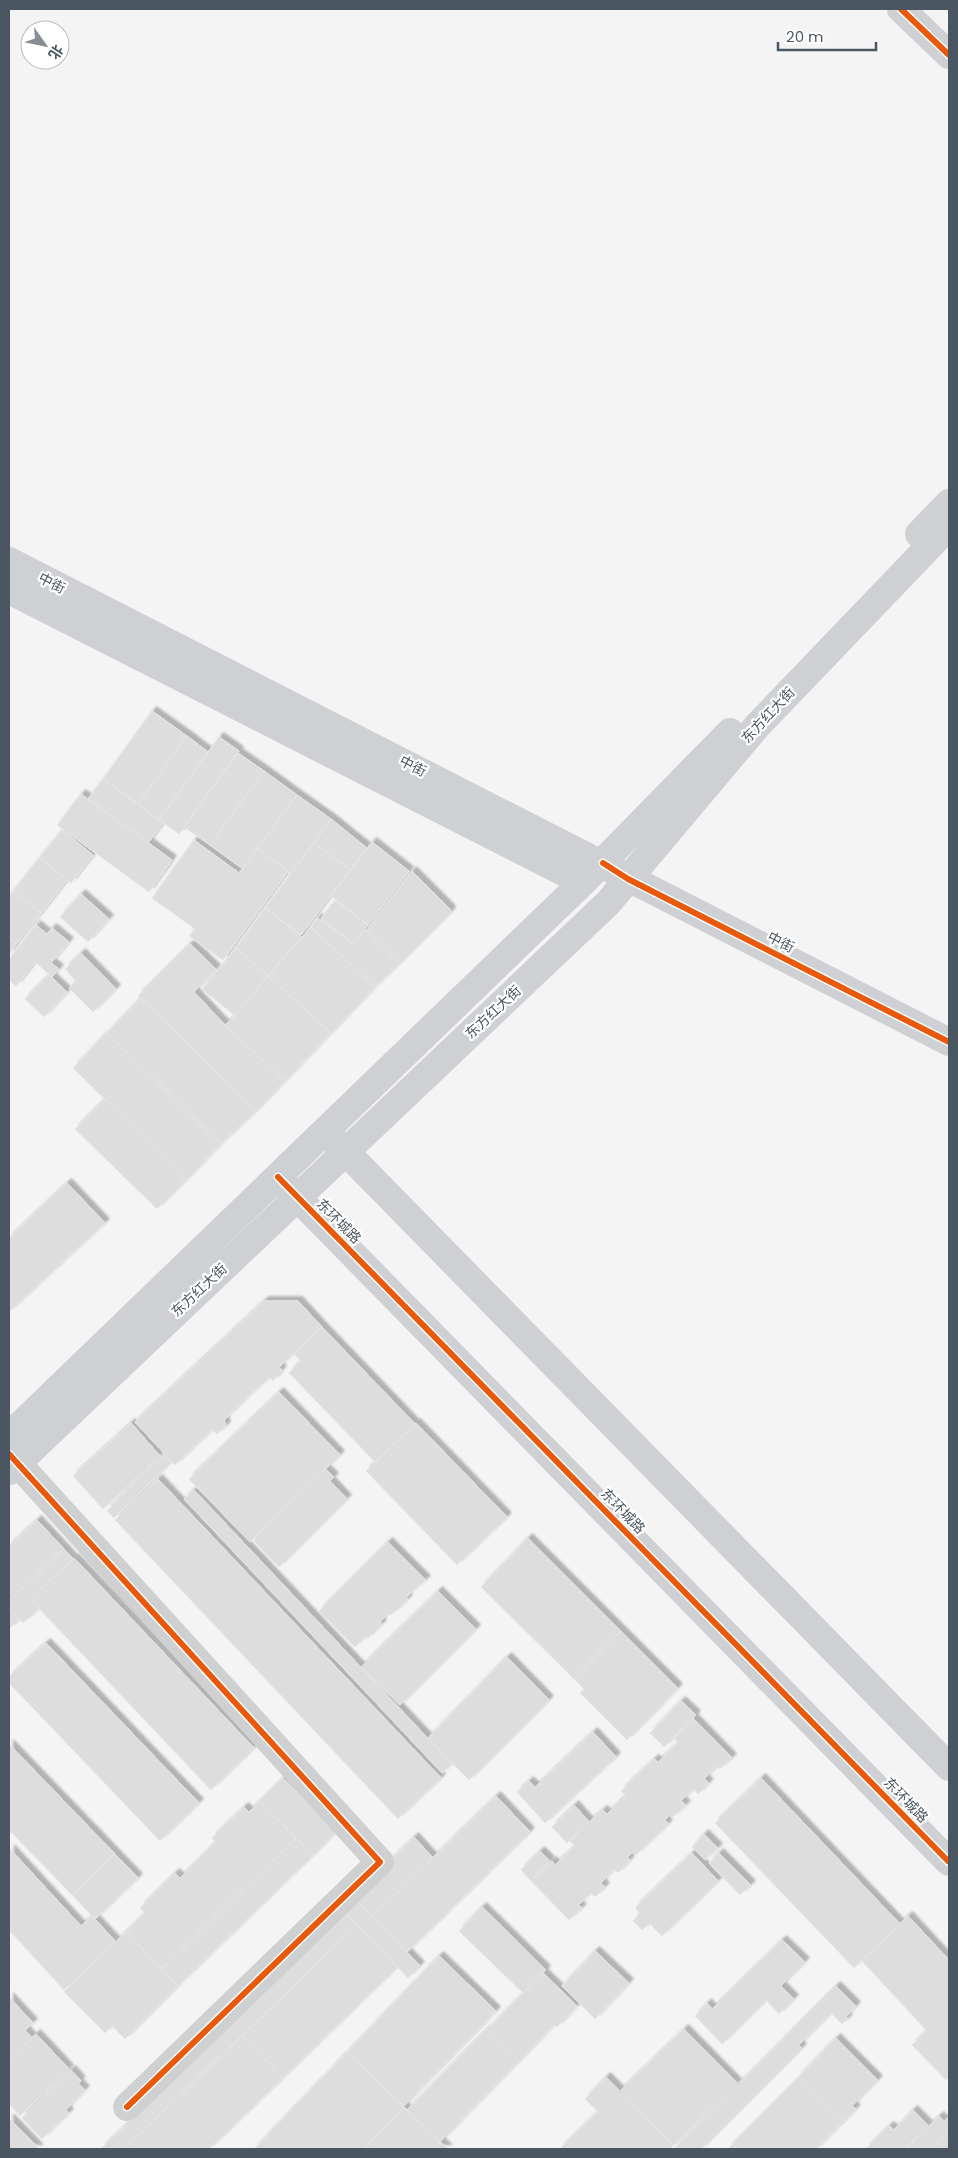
<svg xmlns="http://www.w3.org/2000/svg" width="958" height="2158" font-family="Poppins,'Noto Sans SC',sans-serif">
  <style>
    .building { fill: #ddddde; stroke: #e5e6e7; filter: url(#shadow) }
    .lines { fill: none; stroke-linecap: round; stroke-linejoin: round }
    .street { stroke: #ced0d2; stroke-width: 28 }
    .secondary { stroke: #ced0d4; stroke-width: 28 }
    .cycleway-casing { stroke: #fff; stroke-width: 9 }
    .cycleway { stroke: #e8590c; stroke-width: 6 }
    .labels { text-anchor: middle; dominant-baseline: central; stroke-width: 4.5; stroke-linejoin: round; paint-order: stroke }
    .street-label { font-size: 14px; fill: #4a5661; stroke: #fff }
  </style>
  <defs>
    <filter id="shadow"><feDropShadow dx="4.5" dy="-4.5" stdDeviation="1" flood-color="#0004"/></filter>
  </defs>
  <rect width="100%" height="100%" fill="#f4f4f4"/>
  <g class="building">
    <path d="M152,711L187,736L138,804L103,779Z"/>
    <path d="M187,736L208,752L159,820L138,804Z"/>
    <path d="M219,737L239,751L179,834L159,820Z"/>
    <path d="M238,753L264,771L210,845L184,827Z"/>
    <path d="M264,771L297,795L243,869L210,845Z"/>
    <path d="M103,779L163,823L148,843L88,799Z"/>
    <path d="M81,794L172,860L149,892L57,825Z"/>
    <path d="M297,795L331,819L291,874L257,849Z"/>
    <path d="M331,819L367,848L350,870L314,843Z"/>
    <path d="M62,830L93,855L71,883L39,858Z"/>
    <path d="M194,840L239,873L257,849L288,871L223,960L189,936L195,929L152,898Z"/>
    <path d="M372,842L409,871L368,925L331,896Z"/>
    <path d="M314,843L350,870L301,935L265,908Z"/>
    <path d="M39,858L67,880L41,913L13,891Z"/>
    <path d="M412,871L450,909L451,912L400,963L366,931Z"/>
    <path d="M13,891L41,913L16,944L9,938V896Z"/>
    <path d="M81,894L109,919L88,942L60,917Z"/>
    <path d="M335,900L368,925L354,944L321,919Z"/>
    <path d="M265,908L302,937L268,976L236,948Z"/>
    <path d="M317,918L354,944L365,930L400,963L375,987L311,927Z"/>
    <path d="M36,925L47,934L52,928L69,942L51,963L59,969L52,977L35,962L16,986L9,980V959Z"/>
    <path d="M311,927L375,987L331,1033L268,976Z"/>
    <path d="M9,938L16,944L9,954Z"/>
    <path d="M190,944L216,969L194,992L225,1025L285,1081L256,1111L138,996Z"/>
    <path d="M236,948L268,976L235,1016L202,989Z"/>
    <path d="M81,953L116,989L93,1012L69,988L76,981L65,969Z"/>
    <path d="M49,975L67,992L44,1017L25,999Z"/>
    <path d="M268,976L331,1033L285,1081L225,1025L235,1016Z"/>
    <path d="M141,998L256,1111L221,1144L107,1033Z"/>
    <path d="M107,1033L221,1144L186,1180L73,1068Z"/>
    <path d="M105,1099L186,1180L157,1209L75,1129Z"/>
    <path d="M67,1183L105,1223L9,1312V1238Z"/>
    <path d="M264,1301H298L322,1327L281,1365L279,1368L282,1370L273,1381L269,1377L224,1420L226,1426L217,1434L212,1430L175,1465L135,1422Z"/>
    <path d="M322,1327L415,1424L375,1462L289,1373L301,1361L294,1354Z"/>
    <path d="M279,1392L340,1455L250,1542L189,1479Z"/>
    <path d="M131,1423L160,1456L103,1509L73,1476Z"/>
    <path d="M416,1423L507,1517L457,1565L366,1471Z"/>
    <path d="M164,1455L171,1462L114,1518L107,1511Z"/>
    <path d="M325,1469L334,1477L330,1481L347,1499L279,1567L254,1541L256,1537Z"/>
    <path d="M158,1479L441,1778L398,1819L115,1520Z"/>
    <path d="M194,1490L452,1764L442,1773L184,1499Z"/>
    <path d="M37,1520L64,1549L9,1601V1546Z"/>
    <path d="M528,1538L621,1631L574,1679L481,1587Z"/>
    <path d="M388,1542L426,1580L406,1597L408,1599L391,1615L388,1613L380,1622L382,1624L367,1639L365,1636L355,1647L319,1611Z"/>
    <path d="M64,1549L73,1559L30,1599L39,1608L23,1623L9,1608V1601Z"/>
    <path d="M74,1558L254,1748L211,1790L30,1599Z"/>
    <path d="M438,1591L476,1629L400,1705L361,1667Z"/>
    <path d="M9,1608L19,1619L9,1629Z"/>
    <path d="M621,1631L678,1688L627,1740L580,1693L584,1689L574,1679Z"/>
    <path d="M46,1643L199,1803L160,1841L9,1683V1677Z"/>
    <path d="M507,1657L549,1700L469,1780L428,1738Z"/>
    <path d="M681,1701L696,1715L664,1747L650,1733Z"/>
    <path d="M693,1718L732,1758L720,1769L717,1766L704,1779L709,1783L698,1794L693,1789L681,1801L686,1805L672,1818L670,1815L665,1820L668,1824L636,1855L633,1852L627,1857L630,1860L618,1873L614,1869L601,1883L605,1887L595,1897L591,1893L578,1905L582,1908L569,1920L531,1881L552,1861L555,1865L575,1846L570,1841L589,1822L603,1810L607,1814L626,1795L621,1791L654,1759L658,1762L678,1743L674,1738Z"/>
    <path d="M593,1732L616,1757L545,1823L517,1792L529,1781L535,1787Z"/>
    <path d="M9,1744L115,1854L72,1895L9,1830Z"/>
    <path d="M283,1778L336,1832L313,1855L260,1801Z"/>
    <path d="M761,1778L900,1924L854,1968L715,1823Z"/>
    <path d="M496,1796L530,1832L407,1952L372,1917Z"/>
    <path d="M260,1801L296,1838L162,1969L126,1932L145,1913L140,1908L175,1873L180,1878L216,1842L212,1838L244,1807L249,1812Z"/>
    <path d="M574,1805L589,1822L567,1843L552,1827Z"/>
    <path d="M704,1834L718,1848L705,1860L692,1847Z"/>
    <path d="M414,1837L433,1858L372,1917L353,1897Z"/>
    <path d="M296,1838L313,1855L178,1986L162,1969Z"/>
    <path d="M10,1849L81,1926L92,1916L116,1942L64,1990L9,1930Z"/>
    <path d="M540,1851L550,1861L531,1881L521,1870Z"/>
    <path d="M692,1853L718,1881L662,1936L649,1923L642,1930L633,1921L640,1914L635,1908Z"/>
    <path d="M719,1853L751,1885L740,1895L709,1863Z"/>
    <path d="M115,1854L138,1878L95,1919L72,1895Z"/>
    <path d="M357,1901L420,1966L408,1978L346,1914Z"/>
    <path d="M482,1907L546,1970L523,1993L459,1931Z"/>
    <path d="M346,1914L357,1925L124,2149H101Z"/>
    <path d="M908,1916L949,1960V2076L946,2080L912,2045L927,2031L862,1961Z"/>
    <path d="M357,1925L397,1967L283,2078L242,2036Z"/>
    <path d="M126,1932L178,1986L125,2039L112,2026L105,2033L64,1992Z"/>
    <path d="M782,1940L805,1962L781,1986L794,1999L779,2014L766,2000L722,2044L695,2016L707,2003L712,2009Z"/>
    <path d="M595,1951L629,1983L595,2019L562,1986Z"/>
    <path d="M439,1956L496,2011L403,2107L347,2052Z"/>
    <path d="M543,1973L577,2006L557,2027L554,2025L519,2061L487,2030Z"/>
    <path d="M836,1986L856,2006L846,2017L848,2019L842,2024L831,2013L799,2045L802,2048L701,2149H674Z"/>
    <path d="M9,1997L33,2023L25,2030L32,2038L9,2060Z"/>
    <path d="M487,2029L519,2061L440,2142L407,2110Z"/>
    <path d="M684,2029L737,2083L674,2145L671,2143L621,2090Z"/>
    <path d="M36,2034L69,2069L20,2116L9,2104V2060Z"/>
    <path d="M242,2036L283,2078L209,2149H124Z"/>
    <path d="M836,2038L878,2080L852,2106L856,2109L844,2121L799,2076Z"/>
    <path d="M347,2052L404,2107L364,2149H254Z"/>
    <path d="M71,2070L81,2081L78,2083L85,2090L66,2110L69,2113L42,2139L22,2118Z"/>
    <path d="M606,2077L673,2145L670,2149H560L598,2112L585,2099Z"/>
    <path d="M800,2077L844,2121L816,2149H738L733,2144Z"/>
    <path d="M404,2107L440,2142L433,2149H364Z"/>
    <path d="M913,2110L928,2125L905,2149H866L889,2126L894,2130Z"/>
    <path d="M939,2116L944,2121L949,2116V2132L932,2149H906Z"/>
    <path d="M9,2118L39,2149H9Z"/>
    <path d="M949,2132V2149H932Z"/>
    <path d="M440,2142L448,2149H433Z"/>
    <path d="M733,2144L738,2149H728Z"/>
  </g>
  <g class="lines">
    <path class="street" d="M9,1454L380,1862L127,2107"/>
    <g class="secondary">
      <path d="M901,9L949,55"/>
      <path d="M919,534L949,503"/>
      <path d="M9,561L949,1042"/>
      <path d="M9,590L583,882"/>
      <path d="M332,1138L949,1767"/>
      <path d="M284,1184L949,1862"/>
      <path d="M9,1436L583,882L730,732"/>
      <path d="M9,1471L608,903L757,726L949,526"/>
    </g>
    <defs>
      <g id="cycleway">
        <path d="M901,9L949,55"/>
        <path d="M603,863L628,879L949,1042"/>
        <path d="M278,1177L949,1862"/>
        <path d="M9,1454L380,1862L127,2107"/>
      </g>
    </defs>
    <use href="#cycleway" class="cycleway-casing"/>
    <use href="#cycleway" class="cycleway"/>
  </g>
  <g class="labels">
    <g class="street-label">
      <text transform="translate(52 583) rotate(27)">中街</text>
      <text transform="translate(768 715) rotate(-47)">东方红大街</text>
      <text transform="translate(413 766) rotate(27)">中街</text>
      <text transform="translate(781 942) rotate(27)">中街</text>
      <text transform="translate(493 1012) rotate(-43)">东方红大街</text>
      <text transform="translate(339 1221) rotate(45)">东环城路</text>
      <text transform="translate(199 1290) rotate(-43)">东方红大街</text>
      <text transform="translate(623 1511) rotate(46)">东环城路</text>
      <text transform="translate(906 1800) rotate(46)">东环城路</text>
    </g>
  </g>
  <rect width="958" height="2158" fill="none" stroke="#4a5661" stroke-width="20"/>
  <g transform="translate(45 45) rotate(123)"><circle r="24" fill="#ffffff" stroke="#b7bbc0"/>
  <path d="M0-4L9 19L0 12L-9 19Z" fill="#868d94"/>
  <text y="-8" font-size="14" font-weight="bold" text-anchor="middle" fill="#4a5661">北</text>
  </g>
  <path d="M778 42v8h98v-8" fill="none" stroke="#4a5661" stroke-width="2.5"/>
  <text x="786" y="42" font-size="15" fill="#4a5661" stroke="#ffffff" stroke-width="4" paint-order="stroke">20 m</text>
</svg>
